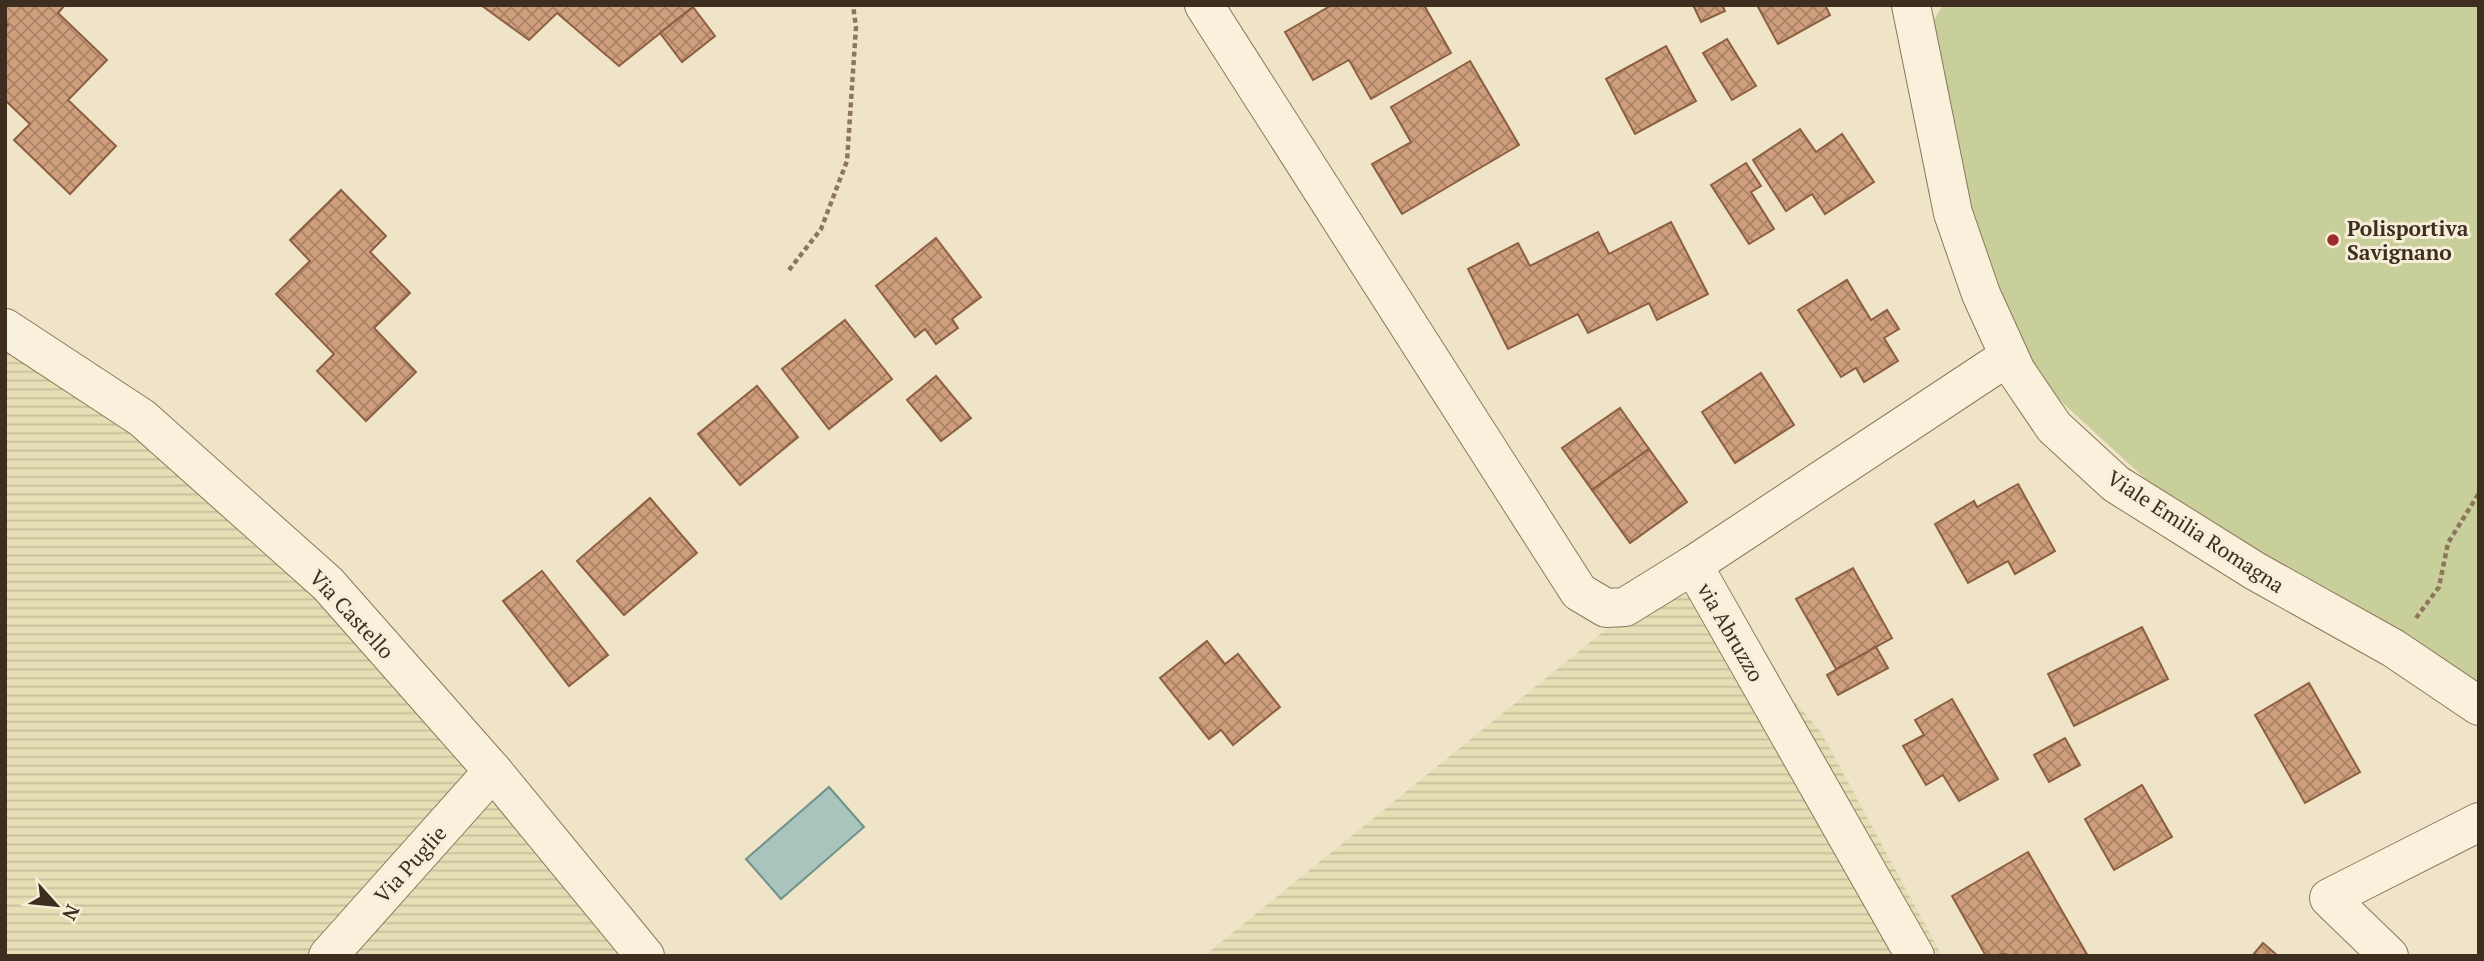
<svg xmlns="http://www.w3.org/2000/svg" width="2484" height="961" font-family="'PT Serif',serif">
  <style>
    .farmland { fill: url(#farmland-rules) }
    .garden { fill: #c9cf9b }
    .water { fill: #a9c4bc; stroke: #6f938a; stroke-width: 2 }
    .building { fill: url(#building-cross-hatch); stroke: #8d5f41; stroke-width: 2 }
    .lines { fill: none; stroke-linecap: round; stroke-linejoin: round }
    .street-casing { stroke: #8d765c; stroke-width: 40 }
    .path { stroke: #8d765c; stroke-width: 4.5; stroke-dasharray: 5 3.5; stroke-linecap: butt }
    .street { stroke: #faf1dc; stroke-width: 38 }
    .poi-dot { fill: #9e2a2b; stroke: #f7eed8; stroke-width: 2.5 }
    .labels { text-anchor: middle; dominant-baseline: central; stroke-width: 6; stroke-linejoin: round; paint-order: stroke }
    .poi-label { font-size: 21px; font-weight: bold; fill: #3d2e20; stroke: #f7eed8; text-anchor: start }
    .street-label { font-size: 21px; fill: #3d2e20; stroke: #f7eed8 }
  </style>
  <defs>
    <pattern id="farmland-rules" width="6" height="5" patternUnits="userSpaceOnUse" patternTransform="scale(1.75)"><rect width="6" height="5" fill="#e6deb5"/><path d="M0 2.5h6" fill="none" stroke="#c6bf9b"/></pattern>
    <pattern id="building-cross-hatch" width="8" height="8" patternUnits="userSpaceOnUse" patternTransform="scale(1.75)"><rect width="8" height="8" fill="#cf9f7d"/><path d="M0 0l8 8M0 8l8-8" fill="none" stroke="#a98266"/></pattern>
  </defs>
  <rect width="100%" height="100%" fill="#f0e4c8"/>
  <g class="farmland">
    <path d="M5,340L319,565L619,956H5Z"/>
    <path d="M1697,590L1821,732L1942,956H1204L1610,626Z"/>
  </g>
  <path class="garden" d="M1943,5H2479V705L2215,543L2015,359L1946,254L1913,53Z"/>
  <path class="water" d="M829,787L864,827L781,899L746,859Z"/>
  <g class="building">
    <path d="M5,5H65L58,13L107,60L68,100L116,146L70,194L14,140L30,124L5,100V28L8,25L5,22Z"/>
    <path d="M481,5H691L693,7L619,66L557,13L529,40Z"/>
    <path d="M1332,5H1424L1451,53L1371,99L1349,60L1313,80L1285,32Z"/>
    <path d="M1693,5H1722L1725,11L1701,22Z"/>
    <path d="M1757,5H1825L1830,15L1778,44Z"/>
    <path d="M693,7L715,36L682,62L660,33Z"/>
    <path d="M1727,39L1756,86L1732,100L1703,53Z"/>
    <path d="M1666,46L1696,101L1635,134L1606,79Z"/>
    <path d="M1470,61L1519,145L1402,214L1372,164L1411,142L1391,107Z"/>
    <path d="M1800,129L1816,152L1842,134L1874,182L1825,214L1812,194L1786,211L1753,160Z"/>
    <path d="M1746,163L1761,186L1751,192L1774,229L1749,244L1711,185Z"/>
    <path d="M341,190L386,236L370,252L410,293L374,328L416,372L366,421L317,371L334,354L276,294L310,261L290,240Z"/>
    <path d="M1671,222L1708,294L1657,320L1649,303L1588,333L1578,314L1508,349L1468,269L1518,243L1530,266L1598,232L1609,254Z"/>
    <path d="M936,238L981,297L952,319L958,328L936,344L925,329L915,337L876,286Z"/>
    <path d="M1847,280L1871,320L1887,310L1899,329L1884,338L1898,361L1864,382L1856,368L1841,377L1798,310Z"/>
    <path d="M845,320L892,379L829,429L782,369Z"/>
    <path d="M1761,373L1794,425L1735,463L1702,412Z"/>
    <path d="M936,376L971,418L941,441L907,400Z"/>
    <path d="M757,386L798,437L740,485L698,434Z"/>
    <path d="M1620,408L1649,449L1592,490L1562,448Z"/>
    <path d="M1649,449L1687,502L1630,543L1592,490Z"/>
    <path d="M2018,484L2055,551L2015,574L2008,561L1968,583L1935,524L1974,501L1977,507Z"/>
    <path d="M650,498L697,553L624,615L577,561Z"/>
    <path d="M1853,568L1892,638L1836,669L1796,599Z"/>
    <path d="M542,571L608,655L569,686L503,601Z"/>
    <path d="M2142,627L2168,679L2074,726L2048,674Z"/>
    <path d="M1207,641L1225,664L1238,654L1280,707L1233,745L1221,730L1209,739L1160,678Z"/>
    <path d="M1876,647L1888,668L1838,695L1827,675Z"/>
    <path d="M2309,683L2360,772L2305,803L2255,715Z"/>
    <path d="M1952,699L1998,779L1959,801L1943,775L1926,785L1903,746L1924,735L1915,720Z"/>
    <path d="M2065,738L2080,765L2049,782L2034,755Z"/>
    <path d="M2142,785L2172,837L2114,870L2085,819Z"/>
    <path d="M2028,852L2088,956H2008L2006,954L1986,956L1952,896Z"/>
    <path d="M2263,943L2278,956H2252Z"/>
  </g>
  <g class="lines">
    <defs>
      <g id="street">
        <path d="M1204,5L1579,592L1606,608L1625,607L1693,565L2009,356"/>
        <path d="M1911,5L1953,213L1981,294L2016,371L2054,427L2116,484L2255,571L2393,648L2479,706"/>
        <path d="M5,328L142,418L328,584L493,771L645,956"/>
        <path d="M1693,565L1915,956"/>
        <path d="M328,956L493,771"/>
        <path d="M2389,956L2329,898L2479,822"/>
      </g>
    </defs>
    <use href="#street" class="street-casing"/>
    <g class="path">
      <path d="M789,270L821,229L847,161L856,27L853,5"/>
      <path d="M2416,618L2439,587L2448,543L2479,493"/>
    </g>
    <use href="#street" class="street"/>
  </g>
  <circle class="poi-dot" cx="2333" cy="240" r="7"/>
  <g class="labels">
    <g class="poi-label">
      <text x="2347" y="228">Polisportiva<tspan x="2347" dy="24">Savignano</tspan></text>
    </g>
    <g class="street-label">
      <text transform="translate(2196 531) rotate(33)">Viale Emilia Romagna</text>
      <text transform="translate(352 614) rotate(47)">Via Castello</text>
      <text transform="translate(1731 632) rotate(60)">via Abruzzo</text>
      <text transform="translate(410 864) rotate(-48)">Via Puglie</text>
    </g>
  </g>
  <rect width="2484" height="961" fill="none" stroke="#3d2e20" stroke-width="14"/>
  <g transform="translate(56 905) rotate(117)" stroke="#f7eed8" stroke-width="5" paint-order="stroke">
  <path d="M0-5L12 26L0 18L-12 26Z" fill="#3d2e20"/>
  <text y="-10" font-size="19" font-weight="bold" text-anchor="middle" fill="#3d2e20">N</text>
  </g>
</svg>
